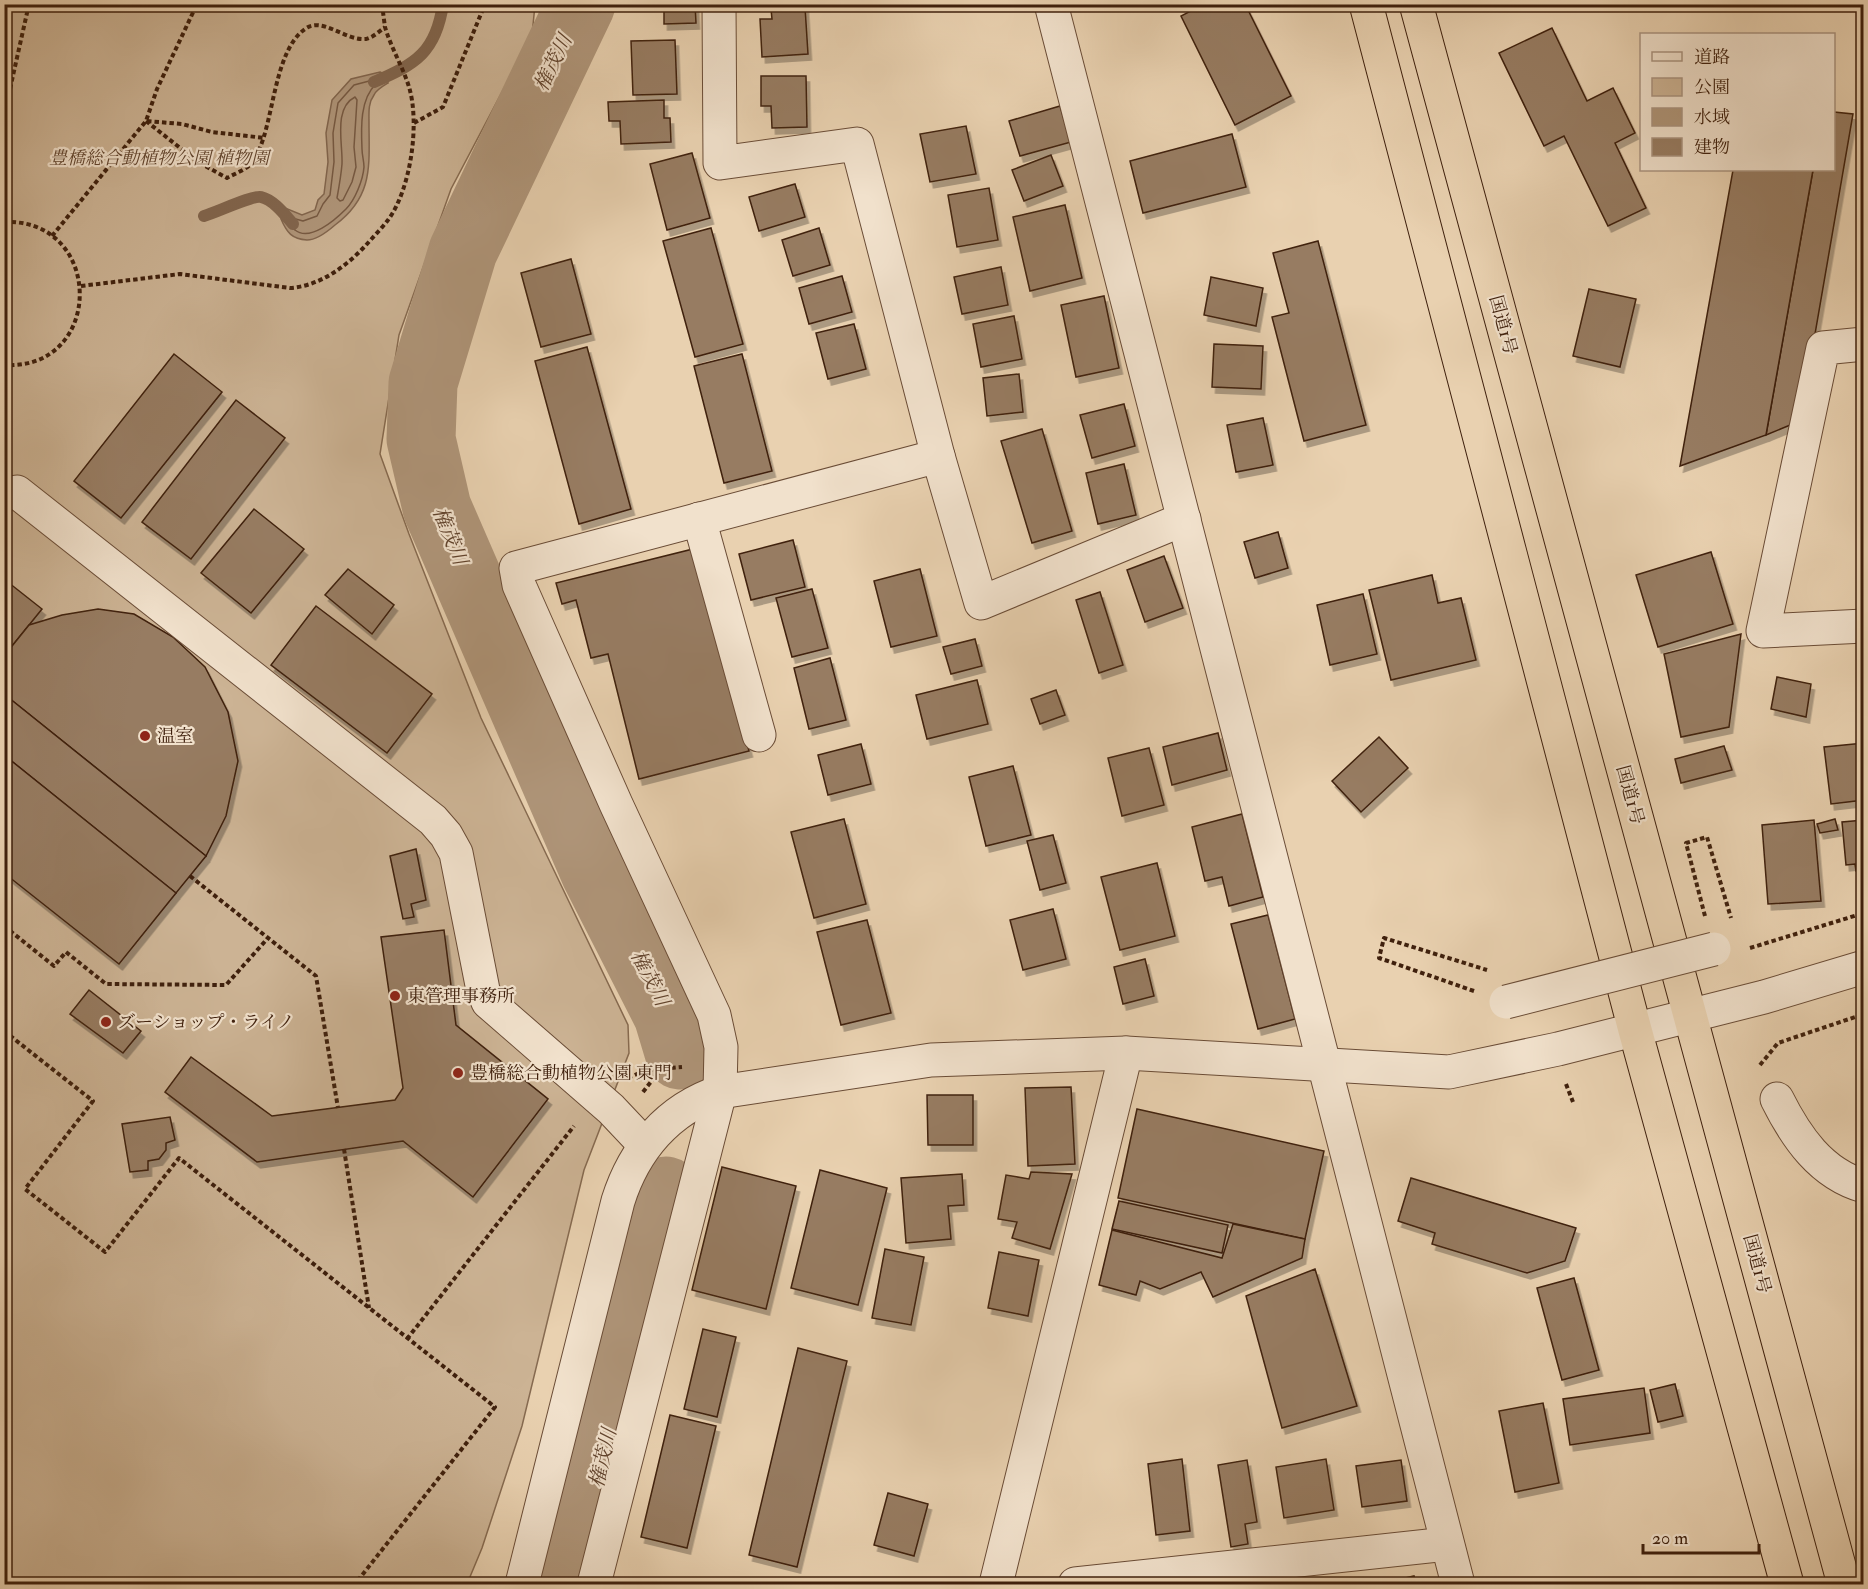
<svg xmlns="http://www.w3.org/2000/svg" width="1868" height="1589" font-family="'IM FELL Double Pica','Noto Serif JP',serif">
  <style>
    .green { fill: #ccb394; stroke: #866a50; stroke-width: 1.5 }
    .water { fill: #af9579; stroke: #82664e; stroke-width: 1.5 }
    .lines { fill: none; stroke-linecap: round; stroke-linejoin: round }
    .shore { stroke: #775a43; stroke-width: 1.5 }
    .stream { stroke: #82664e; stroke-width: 12 }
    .river { stroke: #af9579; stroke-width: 69 }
    .building { fill: #977c62; stroke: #3f200d; stroke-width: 1.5; filter: url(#shadow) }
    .minor-casing { stroke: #6a4c36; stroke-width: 35 }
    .highway-casing { stroke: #3f200d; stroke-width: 35 }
    .path { stroke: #3f200d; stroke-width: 4; stroke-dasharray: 4.5 3; stroke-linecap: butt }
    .minor { stroke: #f1e1cc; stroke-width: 33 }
    .highway { stroke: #e9d1b0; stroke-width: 33 }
    .minor-bridge-casing { stroke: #6a4c36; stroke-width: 35; stroke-linecap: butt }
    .minor-bridge { stroke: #f1e1cc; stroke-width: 33 }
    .poi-dot { fill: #8f2418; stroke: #f1e1cc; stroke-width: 2 }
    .labels { text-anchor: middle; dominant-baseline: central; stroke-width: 4.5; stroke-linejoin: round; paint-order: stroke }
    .park-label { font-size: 18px; font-style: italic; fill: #62452f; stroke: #f1e1cc }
    .street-label { font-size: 18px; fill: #3f200d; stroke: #f1e1cc }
    .poi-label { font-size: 18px; fill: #3f200d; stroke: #f1e1cc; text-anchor: start }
    .water-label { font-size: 20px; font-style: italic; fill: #61432d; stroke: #f1e1cc }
  </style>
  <defs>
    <filter id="shadow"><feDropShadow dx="3.5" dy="6" stdDeviation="0" flood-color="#0004"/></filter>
  </defs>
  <rect width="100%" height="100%" fill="#e9d1b0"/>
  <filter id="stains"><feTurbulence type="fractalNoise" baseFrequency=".00333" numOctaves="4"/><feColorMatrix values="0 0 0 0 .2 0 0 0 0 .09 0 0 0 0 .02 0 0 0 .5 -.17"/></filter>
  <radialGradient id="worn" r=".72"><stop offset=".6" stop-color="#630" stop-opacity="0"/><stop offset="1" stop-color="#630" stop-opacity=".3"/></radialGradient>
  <path class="green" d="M5,5H535L532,35L451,189L399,335L380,454L409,534L481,718L628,1025L629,1053L584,1170L522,1426L482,1548L467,1584H5Z"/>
  <path class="water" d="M380,72L388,76V83C383,86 376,90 374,95C368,103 369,113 369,122C369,165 374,196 335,225C327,232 317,240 307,240C292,239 287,233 281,219L285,208L302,215L315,210L318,200L324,194L328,162L326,133L332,100L351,79Z"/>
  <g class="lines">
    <g class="shore">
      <path d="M373,80L376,84C360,99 361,127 362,149C362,155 364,161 364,167C363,180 355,200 346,209C335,220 310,242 295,230C290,227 289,224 289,219L292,218L303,221L317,216L323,204L330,195L334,162L333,133L338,103L354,85Z"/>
      <path d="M355,97L357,100L354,147L356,167L352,182L343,200L340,201L337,198C339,187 341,176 342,164C343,144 333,108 355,97Z"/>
    </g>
    <g class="stream">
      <path d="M374,82C416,64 436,52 443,4"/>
      <path d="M204,216C215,213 253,195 261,197C274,200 285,215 293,224"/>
    </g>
    <g class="river">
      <path d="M581,4L463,251L423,383L421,439L437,508L595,872L668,1015L680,1055"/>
      <path d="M573,1584L666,1191"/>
    </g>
  </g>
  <g class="building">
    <path d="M664,4H695L696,23L664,24Z"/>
    <path d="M1204,4H1245L1291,96L1235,125L1181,16Z"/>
    <path d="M805,7L808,54L762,57L760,19H772L771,9Z"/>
    <path d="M1552,28L1587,101L1613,88L1635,133L1615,143L1646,208L1608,226L1564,136L1544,146L1499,53Z"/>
    <path d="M675,40L677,94L633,95L631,41Z"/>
    <path d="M761,76H806L807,127L772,128L771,106H761Z"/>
    <path d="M664,100V118H670L671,142L621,144L620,121H609L608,102Z"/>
    <path d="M1060,106L1071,142L1020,156L1009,121Z"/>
    <path d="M1834,112L1853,114L1800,421L1766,435L1813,170H1834Z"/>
    <path d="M966,126L976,174L930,182L920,134Z"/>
    <path d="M1232,134L1246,187L1143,213L1130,161Z"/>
    <path d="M692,153L710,218L667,230L650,164Z"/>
    <path d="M1051,155L1063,186L1024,201L1012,170Z"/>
    <path d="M1733,170H1813L1766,435L1680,466Z"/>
    <path d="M795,184L805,217L759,231L749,197Z"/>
    <path d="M989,188L998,240L957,247L948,195Z"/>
    <path d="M1065,205L1082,278L1030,291L1013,217Z"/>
    <path d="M711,228L743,344L695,357L663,241Z"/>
    <path d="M819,228L830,265L793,276L782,240Z"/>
    <path d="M1318,241L1366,425L1304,441L1272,317L1289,313L1273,253Z"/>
    <path d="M571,259L591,334L541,347L521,273Z"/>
    <path d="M1001,267L1008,305L962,314L954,277Z"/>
    <path d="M842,276L852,312L809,324L799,288Z"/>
    <path d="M1211,277L1263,288L1256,326L1204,315Z"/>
    <path d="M1589,289L1636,299L1620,367L1573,356Z"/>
    <path d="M1104,296L1119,368L1076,377L1061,305Z"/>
    <path d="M1014,316L1022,359L981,367L973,324Z"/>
    <path d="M854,324L866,369L828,379L816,333Z"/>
    <path d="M1214,344L1263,346L1261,389L1212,387Z"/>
    <path d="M587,347L631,509L579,524L535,361Z"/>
    <path d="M174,354L222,392L121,518L74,481Z"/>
    <path d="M742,354L772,471L724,483L694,366Z"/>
    <path d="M1019,374L1023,412L987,416L983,378Z"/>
    <path d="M236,400L285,438L191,559L142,522Z"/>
    <path d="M1124,404L1135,446L1092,458L1080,415Z"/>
    <path d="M1263,418L1273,465L1236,472L1227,425Z"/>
    <path d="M1042,429L1072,531L1032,543L1001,441Z"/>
    <path d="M1124,464L1136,515L1098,524L1086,473Z"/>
    <path d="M254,509L304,549L251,613L201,573Z"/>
    <path d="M1278,532L1288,568L1255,578L1244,542Z"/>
    <path d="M793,540L805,587L751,600L739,554Z"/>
    <path d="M697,548L749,751L639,779L608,654L591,658L576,600L562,604L556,583Z"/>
    <path d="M1711,552L1733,624L1658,647L1636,575Z"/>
    <path d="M1164,556L1183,608L1145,622L1127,570Z"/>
    <path d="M348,569L394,605L372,634L325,595Z"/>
    <path d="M920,569L937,636L891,647L874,581Z"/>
    <path d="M1432,575L1438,603L1461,598L1476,660L1391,680L1369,590Z"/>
    <path d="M4,579L42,609L4,656Z"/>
    <path d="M812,589L828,648L792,657L776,598Z"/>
    <path d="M1100,592L1123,665L1099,673L1076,600Z"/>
    <path d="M1363,594L1377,654L1330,665L1317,605Z"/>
    <path d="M316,606L432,694L387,753L271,665Z"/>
    <path d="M98,609L134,614L173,637L205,667L228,712L238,761L226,816L206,856L4,694V656L29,625L62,615Z"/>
    <path d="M1741,634L1729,727L1681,737L1664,654Z"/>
    <path d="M975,639L982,666L951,674L943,647Z"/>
    <path d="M830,658L846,720L809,729L794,668Z"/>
    <path d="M1777,677L1811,684L1806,717L1771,709Z"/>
    <path d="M977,680L988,724L927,739L916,695Z"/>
    <path d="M1056,690L1065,715L1040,724L1031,699Z"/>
    <path d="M4,694L206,856L176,893L4,755Z"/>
    <path d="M1218,733L1227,770L1172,785L1163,747Z"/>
    <path d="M1379,737L1408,768L1361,812L1332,781Z"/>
    <path d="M1864,743V800L1831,804L1824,747Z"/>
    <path d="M861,744L871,784L828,795L818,755Z"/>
    <path d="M1724,746L1732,770L1681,783L1675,759Z"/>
    <path d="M1149,748L1164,805L1122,816L1108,758Z"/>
    <path d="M4,755L176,893L119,964L4,873Z"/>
    <path d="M1013,766L1031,835L986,846L969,777Z"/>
    <path d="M1242,814L1263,897L1229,906L1222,877L1205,881L1192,827Z"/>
    <path d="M844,819L866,904L814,918L791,832Z"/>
    <path d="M1835,819L1838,830L1820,833L1817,824Z"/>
    <path d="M1814,820L1821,901L1768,904L1762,825Z"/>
    <path d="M1864,820V870L1856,871L1855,864L1846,865L1842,822Z"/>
    <path d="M1053,835L1066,883L1040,890L1027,841Z"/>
    <path d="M416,849L426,900L411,904L414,917L403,919L390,856Z"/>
    <path d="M1157,863L1175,936L1120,950L1101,877Z"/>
    <path d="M1053,909L1066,959L1023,970L1010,920Z"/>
    <path d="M1268,915L1295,1019L1258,1029L1231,924Z"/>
    <path d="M867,920L891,1013L841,1025L817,932Z"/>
    <path d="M444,930L456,1025L548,1099L473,1197L403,1141L257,1162L165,1092L191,1057L272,1116L395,1100L403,1088L381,937Z"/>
    <path d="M1145,959L1154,996L1123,1004L1114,967Z"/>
    <path d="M89,990L141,1031L123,1053L70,1014Z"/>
    <path d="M1071,1087L1075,1164L1028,1166L1025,1088Z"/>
    <path d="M927,1095H973V1145H928Z"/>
    <path d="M1137,1109L1324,1151L1305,1239L1118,1198Z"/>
    <path d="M170,1117L175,1140L166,1143V1150L159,1159L148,1161V1170L130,1172L122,1124Z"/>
    <path d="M722,1167L796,1186L766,1309L692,1290Z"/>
    <path d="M820,1170L887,1188L858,1305L791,1288Z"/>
    <path d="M1031,1172L1072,1174L1050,1249L1012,1238L1017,1222L998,1219L1006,1175L1029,1179Z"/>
    <path d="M962,1174L964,1205L948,1206L951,1239L906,1243L901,1178Z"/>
    <path d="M1411,1178L1576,1228L1565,1261L1527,1273L1432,1244L1435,1233L1398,1221Z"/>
    <path d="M1119,1201L1228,1225L1222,1253L1112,1229Z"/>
    <path d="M1233,1224L1305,1239L1302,1258L1213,1297L1201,1272L1160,1289L1140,1281L1136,1295L1099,1285L1112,1230L1222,1258Z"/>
    <path d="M885,1249L924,1257L911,1325L872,1318Z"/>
    <path d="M999,1252L1039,1260L1028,1316L988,1308Z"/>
    <path d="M1315,1269L1357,1406L1282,1428L1246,1296Z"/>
    <path d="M1574,1278L1599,1370L1562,1380L1537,1288Z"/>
    <path d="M703,1329L736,1337L717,1417L684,1409Z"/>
    <path d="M798,1348L847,1361L797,1567L749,1555Z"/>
    <path d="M1675,1384L1683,1416L1658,1422L1650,1390Z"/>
    <path d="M1644,1388L1650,1433L1570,1445L1563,1399Z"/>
    <path d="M1543,1403L1559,1483L1515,1492L1499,1411Z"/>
    <path d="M670,1415L716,1426L687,1548L641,1537Z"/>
    <path d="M1182,1459L1190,1531L1156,1535L1148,1464Z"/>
    <path d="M1326,1459L1334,1510L1284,1518L1276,1467Z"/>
    <path d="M1247,1460L1257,1522L1245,1524L1248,1544L1231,1547L1218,1465Z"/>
    <path d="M1401,1460L1407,1501L1362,1507L1356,1466Z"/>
    <path d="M888,1493L928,1504L914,1556L874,1545Z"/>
    <path d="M1414,1576L1416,1584H1380Z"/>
  </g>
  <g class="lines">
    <defs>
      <g id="minor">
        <path d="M1051,4L1458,1584"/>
        <path d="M1864,344L1823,348L1763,631L1864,626"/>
        <path d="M938,456L981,603L1184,519"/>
        <path d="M4,494L17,492L433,820L446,835L456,853L483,990L488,1002L611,1109L645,1145"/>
        <path d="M699,519L759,735"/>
        <path d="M1777,1099C1796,1137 1821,1174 1864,1186"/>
        <path d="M522,1584L618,1201C634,1150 668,1109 720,1092L931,1060L1126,1053L1449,1072L1558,1049L1764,997L1864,967"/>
        <path d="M594,1584L720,1092L721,1047L714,1015L616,804L519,585L516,568L938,456L857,144L720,163L719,4"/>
        <path d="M996,1584L1126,1053"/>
        <path d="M1075,1584L1447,1544"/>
      </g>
      <g id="highway">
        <path d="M1366,4L1635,1030L1787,1584"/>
        <path d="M1416,4L1844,1584"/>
      </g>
    </defs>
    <use href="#minor" class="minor-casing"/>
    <use href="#highway" class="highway-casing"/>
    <g class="path">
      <path d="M4,93L10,89L29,4"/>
      <path d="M146,121L198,162L227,178C234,174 245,170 251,164C254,162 256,156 258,152C274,120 274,51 305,29C322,16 345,41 366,39C372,38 380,31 385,27"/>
      <path d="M147,121L182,124L212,132L265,138"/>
      <path d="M414,123L443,107L485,4"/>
      <path d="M4,222C105,218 105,371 4,365"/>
      <path d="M52,236L146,121L157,89L197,4"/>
      <path d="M81,286L180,274L290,288C320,286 347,266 367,244C374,236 382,228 388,220C411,189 420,123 409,87C403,67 391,48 385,27C384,20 383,12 382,4"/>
      <path d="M190,876L316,976L338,1108"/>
      <path d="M1705,916L1686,843L1707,837L1731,918"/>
      <path d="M4,926L54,966L66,952L106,984L226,985L268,938"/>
      <path d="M1750,948L1864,913"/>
      <path d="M1474,991L1379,958L1384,938L1487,970"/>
      <path d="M4,1031L93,1101L25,1189L105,1252L179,1158L495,1407L355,1584"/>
      <path d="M1760,1065L1778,1043L1864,1014"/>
      <path d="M628,1078L646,1070L682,1067"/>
      <path d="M1566,1084L1573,1102"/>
      <path d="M643,1092L661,1069"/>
      <path d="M344,1149L369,1308"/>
      <path d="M407,1339L574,1126"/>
    </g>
    <use href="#minor" class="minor"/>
    <use href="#highway" class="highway"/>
    <defs>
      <path id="minor-bridge" d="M1506,1002L1714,949"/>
    </defs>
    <use href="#minor-bridge" class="minor-bridge-casing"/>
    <use href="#minor-bridge" class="minor-bridge"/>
  </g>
  <g class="poi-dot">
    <circle cx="145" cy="736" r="6"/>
    <circle cx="395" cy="996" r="6"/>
    <circle cx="106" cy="1022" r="6"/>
    <circle cx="458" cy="1073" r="6"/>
  </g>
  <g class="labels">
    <g class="park-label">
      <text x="159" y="158">豊橋総合動植物公園 植物園</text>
    </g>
    <g class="street-label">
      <text transform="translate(1503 325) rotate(75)">国道1号</text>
      <text transform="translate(1630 795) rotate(75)">国道1号</text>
      <text transform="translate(1757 1264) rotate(75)">国道1号</text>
    </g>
    <g class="poi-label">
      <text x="157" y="736">温室</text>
      <text x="407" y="996">東管理事務所</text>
      <text x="118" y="1022">ズーショップ・ライノ</text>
      <text x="470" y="1073">豊橋総合動植物公園 東門</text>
    </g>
    <g class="water-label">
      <text transform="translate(553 63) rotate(-64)">権茂川</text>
      <text transform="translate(450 536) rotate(68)">権茂川</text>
      <text transform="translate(650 978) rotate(63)">権茂川</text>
      <text transform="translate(603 1458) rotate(-77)">権茂川</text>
    </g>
  </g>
  <rect width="1868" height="1589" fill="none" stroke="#e9d1b0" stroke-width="24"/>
  <rect x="6" y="6" width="1856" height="1577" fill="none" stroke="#3f200d" stroke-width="3"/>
  <rect x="12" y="12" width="1844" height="1565" fill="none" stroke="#3f200d" stroke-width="1.5"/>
  <rect x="1640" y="33" width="195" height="138" fill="#f1e1cc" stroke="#aa9480" stroke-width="1.5"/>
  <rect x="1652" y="52" width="30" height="9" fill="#f1e1cc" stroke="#aa9480" stroke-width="1.5"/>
  <text x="1694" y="63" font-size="18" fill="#3f200d">道路</text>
  <rect x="1652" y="78" width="30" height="18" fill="#ccb394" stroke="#aa9480" stroke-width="1.5"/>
  <text x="1694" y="93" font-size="18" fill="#3f200d">公園</text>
  <rect x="1652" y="108" width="30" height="18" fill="#af9579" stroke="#aa9480" stroke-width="1.5"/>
  <text x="1694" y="123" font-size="18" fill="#3f200d">水域</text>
  <rect x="1652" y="138" width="30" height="18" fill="#977c62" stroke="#aa9480" stroke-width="1.5"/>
  <text x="1694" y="153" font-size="18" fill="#3f200d">建物</text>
  <path d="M1643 1544v9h116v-9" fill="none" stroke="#3f200d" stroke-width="3"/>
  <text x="1652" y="1544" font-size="18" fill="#3f200d" stroke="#f1e1cc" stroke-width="4.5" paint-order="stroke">20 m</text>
  <rect width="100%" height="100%" filter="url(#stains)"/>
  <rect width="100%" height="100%" fill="url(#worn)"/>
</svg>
